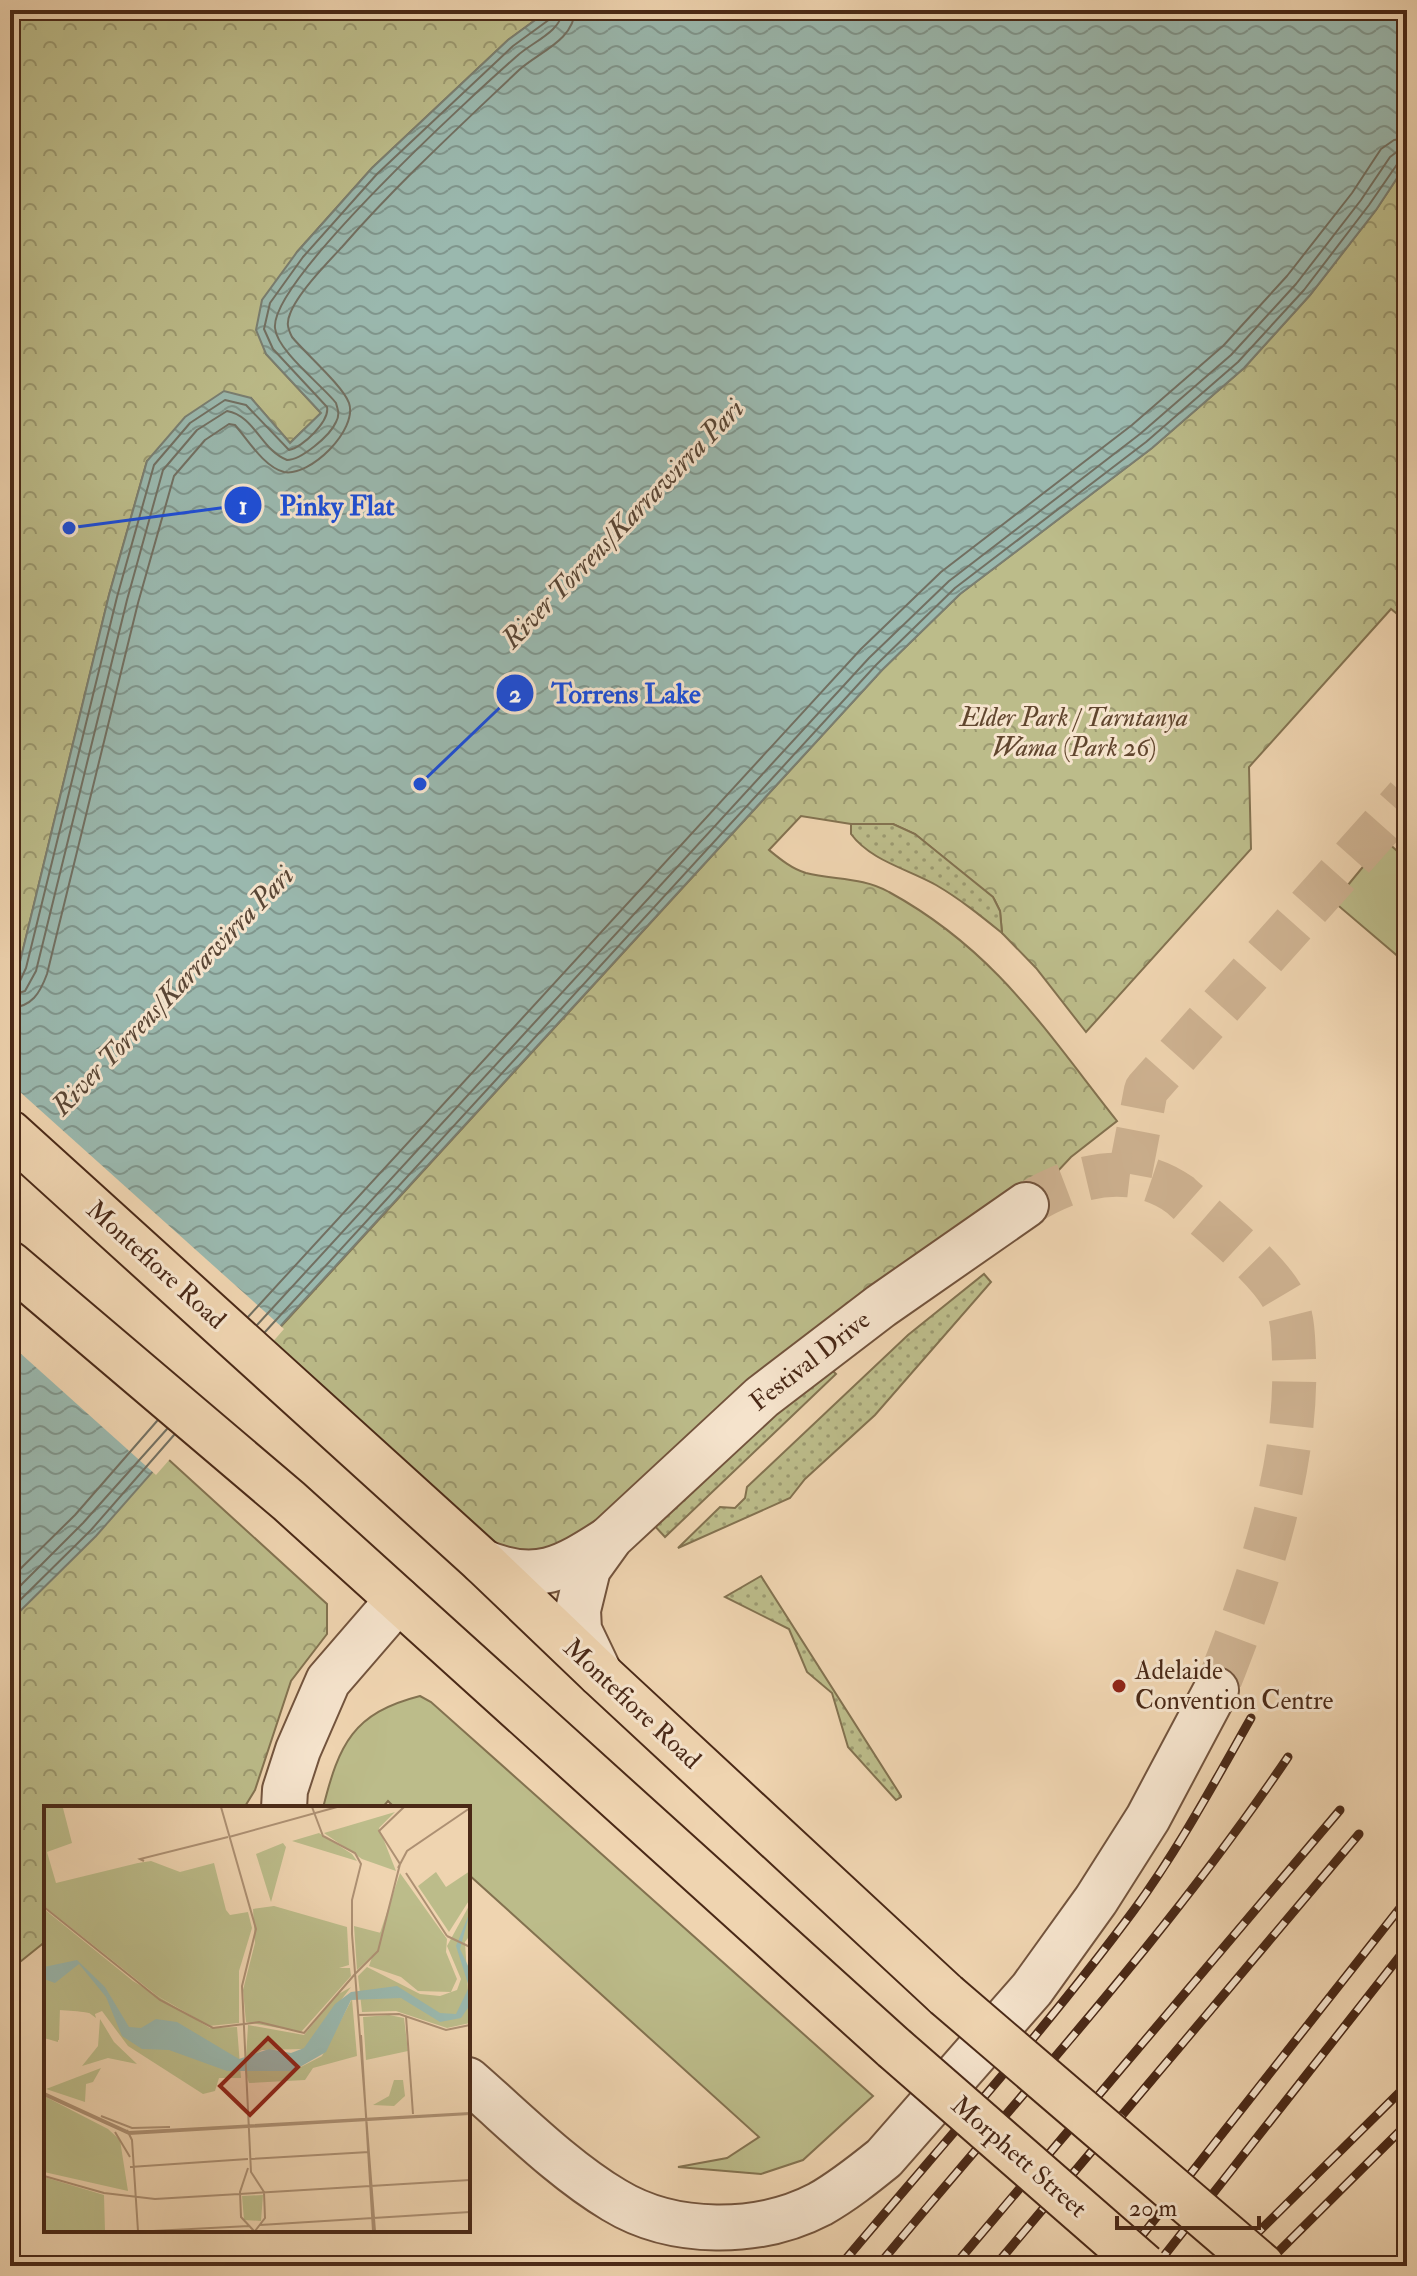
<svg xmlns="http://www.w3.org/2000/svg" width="1417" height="2276" font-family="'IM FELL Double Pica',serif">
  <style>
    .grass { fill: #bcbc8a; stroke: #837250; stroke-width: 2 }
    .park { fill: url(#park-crowns); stroke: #837250; stroke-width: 2 }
    .garden { fill: url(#garden-dots); stroke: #837250; stroke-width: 2 }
    .water { fill: url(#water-waves); stroke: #7a7f72; stroke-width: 2 }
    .pier { fill: #efd4b0 }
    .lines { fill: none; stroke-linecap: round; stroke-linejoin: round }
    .shore { stroke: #727062; stroke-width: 2 }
    .minor-tunnel { stroke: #ceb291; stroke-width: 44; stroke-dasharray: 44 22; stroke-linecap: butt }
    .minor-casing { stroke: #73543d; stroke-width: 48 }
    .major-casing { stroke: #4a2917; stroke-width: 48 }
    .minor { stroke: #f5e3cc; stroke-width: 44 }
    .major { stroke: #efd4b0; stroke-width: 44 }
    .rail-casing { stroke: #4a2917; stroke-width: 9 }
    .rail { stroke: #f5e3cc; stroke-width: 6; stroke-dasharray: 18; stroke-linecap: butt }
    .major-bridge-casing { stroke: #4a2917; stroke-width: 48; stroke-linecap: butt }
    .major-bridge { stroke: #efd4b0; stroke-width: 44 }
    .poi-dot { fill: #8f2418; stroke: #f5e3cc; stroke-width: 3 }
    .labels { text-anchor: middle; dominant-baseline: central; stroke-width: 6; stroke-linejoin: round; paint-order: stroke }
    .park-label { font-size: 26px; font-style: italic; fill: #61462e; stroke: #f5e3cc }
    .street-label { font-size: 26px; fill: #4a2917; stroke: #f5e3cc }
    .poi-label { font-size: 26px; fill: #4a2917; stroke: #f5e3cc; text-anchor: start }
    .water-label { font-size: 28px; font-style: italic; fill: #5a4635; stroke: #f5e3cc }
    .inset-road { fill: none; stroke: #ad9073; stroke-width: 2 }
    .view { fill: #8f2418; fill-opacity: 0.15; stroke: #8f2418; stroke-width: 4 }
    .inset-edge { fill: none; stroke: #4a2917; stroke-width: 4 }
    .leader { fill: none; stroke: #1d4ed8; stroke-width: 3 }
    .callout-dot { fill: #1d4ed8; stroke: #f5e3cc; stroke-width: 3 }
    .mark-label { font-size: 24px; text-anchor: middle; font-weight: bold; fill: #fff }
    .callout-label { font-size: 28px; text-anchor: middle; font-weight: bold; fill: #1d4ed8; stroke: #f5e3cc; stroke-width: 6; stroke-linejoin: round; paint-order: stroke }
  </style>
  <defs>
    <pattern id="park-crowns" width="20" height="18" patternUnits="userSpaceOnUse" patternTransform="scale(2)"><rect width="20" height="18" fill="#bcbc8a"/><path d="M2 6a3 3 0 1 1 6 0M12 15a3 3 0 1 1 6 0" fill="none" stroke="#9b9970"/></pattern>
    <pattern id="garden-dots" width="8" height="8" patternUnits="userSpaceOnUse" patternTransform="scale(2)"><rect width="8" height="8" fill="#bcbc8a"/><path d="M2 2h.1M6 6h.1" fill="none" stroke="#9b9970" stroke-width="1.8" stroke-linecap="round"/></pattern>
    <pattern id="water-waves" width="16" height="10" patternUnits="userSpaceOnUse" patternTransform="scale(2)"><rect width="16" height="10" fill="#9ab8ae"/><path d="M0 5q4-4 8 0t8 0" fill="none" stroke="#80968d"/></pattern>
  </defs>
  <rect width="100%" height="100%" fill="#efd4b0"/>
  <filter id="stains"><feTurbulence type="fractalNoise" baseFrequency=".0025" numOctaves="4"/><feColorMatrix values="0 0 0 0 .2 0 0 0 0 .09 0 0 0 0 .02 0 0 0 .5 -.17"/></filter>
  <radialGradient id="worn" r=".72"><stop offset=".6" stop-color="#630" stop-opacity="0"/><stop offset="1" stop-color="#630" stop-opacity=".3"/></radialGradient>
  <g class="grass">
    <path d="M1385,840L1407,860V964L1334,902Z"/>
    <path d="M420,1696L431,1702L873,2096L803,2160L761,2174L678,2167L727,2158L759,2137L468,1874V1808H395L388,1801L382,1808H323C339,1744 353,1713 420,1696Z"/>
  </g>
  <g class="park">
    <path d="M10,10H549L508,40L372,168L297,252L266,354L321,413L290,443L251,398L147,461L109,595L19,966L10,986Z"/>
    <path d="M1407,163V622L1391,609L1249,767L1251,849L1086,1032L1036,968L1002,933L1000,911L994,899L915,834L893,824H851L801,816L769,850C780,859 792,869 806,873C834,880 863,877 889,892C995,950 1045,1030 1117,1121L1071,1157L1026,1205L627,1521L525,1574L265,1344L882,670L960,594L1152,448L1244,368L1310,295L1376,210Z"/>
    <path d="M10,1315L327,1604V1634L291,1681L255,1790L244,1808H46V1941L10,1970Z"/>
  </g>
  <g class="garden">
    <path d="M851,824H893L915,834L993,897L1000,911L1002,933C981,916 960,899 936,885C908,869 871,861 851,834Z"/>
    <path d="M984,1274L991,1282L875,1415L805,1479L790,1498L678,1548L720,1507L735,1508L745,1498L747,1487L908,1335Z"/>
    <path d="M831,1369L836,1374L665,1537L652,1523L675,1495Z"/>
    <path d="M761,1576L901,1796V1797L896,1800L848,1747L832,1693L807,1672L789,1629L725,1597Z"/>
  </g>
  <path class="water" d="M549,10H1407V163L1376,210L1310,295L1244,368L1152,448L960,594L882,670L285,1321L96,1536L10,1621V986L19,966L109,595L147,461L185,417L224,391L251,398L290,443L321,413L266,354L256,330L262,300L297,252L372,168L508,40Z"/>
  <path class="pier" d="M10,1083L284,1329L156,1475L10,1344Z"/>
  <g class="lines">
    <g class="shore">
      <path d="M10,986L19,983L26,968L117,597L154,465L190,423L225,400L246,405L289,450C302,448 330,421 327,407L273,349L264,329L270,303L303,257L377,174L513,46L550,19L552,10"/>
      <path d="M10,996L25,991L36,971L127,600L163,470L197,430L227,411C255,416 261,450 287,460C301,460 330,436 336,422C340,415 338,410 336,403C322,385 277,351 275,328C270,280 475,93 517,56C532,42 561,32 563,10"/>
      <path d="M10,1008C32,1007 40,993 47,974L138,603L174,476L205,440L229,424L235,425C248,440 264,467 284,472C310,477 358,430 349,403C343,386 305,353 292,337C288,329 286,323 290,314C297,294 327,263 342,247C397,184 458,128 519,70C539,52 574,40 575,10"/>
      <path d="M248,1317L861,649L941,572L1132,425L1223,346L1287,276L1352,193L1381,149L1394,140L1407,138"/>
      <path d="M257,1325L869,658L949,581L1140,434L1231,355L1296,284L1361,200L1390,157L1398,151L1407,150"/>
      <path d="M265,1332L876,665L955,588L1146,442L1238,362L1304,290L1369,205L1398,163L1407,160"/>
      <path d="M10,1579L75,1515L157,1421"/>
      <path d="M10,1596L83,1523L167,1429"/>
      <path d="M10,1610L91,1530L174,1435"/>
    </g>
    <g class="minor-tunnel">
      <path d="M1130,1174L1146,1090L1407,797"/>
      <path d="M1026,1205C1073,1175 1131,1160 1180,1195C1209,1222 1272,1270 1286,1304C1294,1321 1293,1340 1294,1358C1298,1471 1257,1586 1216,1690"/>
    </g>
    <defs>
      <g id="minor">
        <path d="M483,1562C536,1585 564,1568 609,1539"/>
        <path d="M600,1674L579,1630L578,1610L588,1569L611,1537L762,1397L881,1306L1026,1205"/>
        <path d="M284,1808L285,1790L298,1750L328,1681L398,1600"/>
        <path d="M468,2080C514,2120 562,2169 614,2200C673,2236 759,2236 820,2204C843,2191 863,2175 884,2158L1032,1989L1096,1900L1148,1818L1216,1690"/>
      </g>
      <g id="major">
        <path d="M10,1133L483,1562L600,1674L946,1995"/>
        <path d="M10,1264L289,1501L894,2048"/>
      </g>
    </defs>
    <use href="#minor" class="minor-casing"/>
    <use href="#major" class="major-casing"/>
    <use href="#minor" class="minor"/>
    <use href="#major" class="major"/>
    <defs>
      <g id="rail">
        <path d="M840,2266C939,2148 1043,2033 1134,1910C1178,1850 1214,1783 1251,1718"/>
        <path d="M878,2266C1017,2098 1166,1938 1288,1757"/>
        <path d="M954,2266L1340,1810"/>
        <path d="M995,2266L1359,1834"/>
        <path d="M1118,2266L1407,1899"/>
        <path d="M1156,2266L1407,1947"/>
        <path d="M1224,2266L1407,2085"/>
        <path d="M1264,2266L1407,2124"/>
      </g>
    </defs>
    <use href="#rail" class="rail-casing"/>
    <use href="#rail" class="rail"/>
    <defs>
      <g id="major-bridge">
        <path d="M946,1995L1262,2266"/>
        <path d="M894,2048L1144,2266"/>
      </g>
    </defs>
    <use href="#major-bridge" class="major-bridge-casing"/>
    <use href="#major-bridge" class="major-bridge"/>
  </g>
  <circle class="poi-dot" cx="1119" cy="1686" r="8"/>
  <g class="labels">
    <g class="park-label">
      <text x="1074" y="718">Elder Park / Tarntanya<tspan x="1074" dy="30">Wama (Park 26)</tspan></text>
    </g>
    <g class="street-label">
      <text transform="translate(156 1265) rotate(42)">Montefiore Road</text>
      <text transform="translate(810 1361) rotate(-38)">Festival Drive</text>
      <text transform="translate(632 1704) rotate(43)">Montefiore Road</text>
      <text transform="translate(1019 2157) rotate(41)">Morphett Street</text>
    </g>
    <g class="poi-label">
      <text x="1135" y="1671">Adelaide<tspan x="1135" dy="30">Convention Centre</tspan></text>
    </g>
    <g class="water-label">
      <text transform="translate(623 524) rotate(-46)">River Torrens/Karrawirra Pari</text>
      <text transform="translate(173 991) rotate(-46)">River Torrens/Karrawirra Pari</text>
    </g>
  </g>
  <g transform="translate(44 1806)">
    <rect width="426" height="426" fill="#efd4b0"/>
    <path d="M0,1L19,2L28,37L3,46L12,77L94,57L107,55L136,66L170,57L182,104L186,109L204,106L208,122L195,165V217L165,220L112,189L0,100ZM56,213L70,236L93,258L64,252L38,260L54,240ZM350,274H359L361,290L350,300L329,299L345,290Z" fill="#bcbc8a"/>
    <path d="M351,6L335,22L352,65L318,53L280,27ZM275,27L308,48L313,55L248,35ZM239,37L242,41L227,96L212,48ZM426,65V93L405,126L374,80L392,66L402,81ZM356,67L403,133L402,146L413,173L407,186L374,185L357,171L325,160ZM426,98V136L424,132L421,136L426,217L403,222L352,205L318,206L314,170L323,161L376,188L396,190L413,184L417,173L403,140ZM230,100L303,121L305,159L295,162H306L307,170L257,226L202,216L199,184L211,137L209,103ZM0,103L89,175L166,222L193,221L197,272H175L171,285L159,288L84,240L58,205L51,208L16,202L15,234L0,232ZM310,120L337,127L330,148L313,164ZM307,181L260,243L218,244L202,253L204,219L260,229L293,189ZM308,193L313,250L269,262L261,274L205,277L201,265H249L278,250ZM345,209L360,212L364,245L322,254L319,211ZM0,290L64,323L76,334L84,385L0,366ZM0,371L60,389L61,425H0ZM219,389L217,415L200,414L198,390Z" fill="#bcbc8a"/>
    <path d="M31,176L50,205L52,212L44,206L15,204L14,184ZM0,209L14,212V236L0,232ZM57,262L49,276L42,278L41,296L2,283Z" fill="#bcbc8a"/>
    <path d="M426,106L416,143L426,164V199L417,212L396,216L357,192L307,194L282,246L249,265H183L125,244L98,243L78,230L62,191L35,158L11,177L0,173V161L33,154L61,181L85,221L97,222L112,213L133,216L195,253L225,243L247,247L260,242L291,198L307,186L353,180L396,207L412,208L425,181L412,140Z" fill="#9ab8ae"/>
    <path class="inset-road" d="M177,1L212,123L198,180L207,366L220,386L221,412L211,425M268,1L279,30L311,47L317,58L308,94V128L331,425M185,31L293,1M100,55L96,53L184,31M356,58L335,25L360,1M354,62L363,45L426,2M362,67L403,130M0,101L116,194L169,222L215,216L260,227L311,168M403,130L426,141M311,168L334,145L356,58M314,209L355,208L402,224L426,219M362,210L369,308M317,229L329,425M0,287L85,326L426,307M0,289L85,328L426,308M57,310L88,322L126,321M83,324L88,334L94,425M71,326L86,351M206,353L325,346M86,361L204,353M204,362L196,386L197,411L210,425M0,370L60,387L111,393L426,374M216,419L426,406M109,425L205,420"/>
    <path class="view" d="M224,232L254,261L206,309L176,280Z"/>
    <rect width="426" height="426" class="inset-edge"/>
  </g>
  <path class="leader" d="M69 528L243 505M420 784L515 693"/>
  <g class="callout-dot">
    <circle cx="69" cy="528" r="8"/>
    <circle cx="420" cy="784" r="8"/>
    <circle cx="243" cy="505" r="20"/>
    <circle cx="515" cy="693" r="20"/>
  </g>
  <g class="mark-label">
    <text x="243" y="514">1</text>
    <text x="515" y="702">2</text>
  </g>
  <g class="callout-label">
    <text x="337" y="515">Pinky Flat</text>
    <text x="626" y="703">Torrens Lake</text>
  </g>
  <rect width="1417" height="2276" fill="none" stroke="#efd4b0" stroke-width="40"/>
  <rect x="12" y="12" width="1393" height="2252" fill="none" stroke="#4a2917" stroke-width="4"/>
  <rect x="20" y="20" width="1377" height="2236" fill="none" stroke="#4a2917" stroke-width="2"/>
  <path d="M1117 2216v12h142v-12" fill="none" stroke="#4a2917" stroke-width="4"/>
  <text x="1129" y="2216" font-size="24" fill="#4a2917" stroke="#f5e3cc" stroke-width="6" paint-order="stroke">20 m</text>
  <rect width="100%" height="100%" filter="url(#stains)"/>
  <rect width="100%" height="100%" fill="url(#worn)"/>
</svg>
